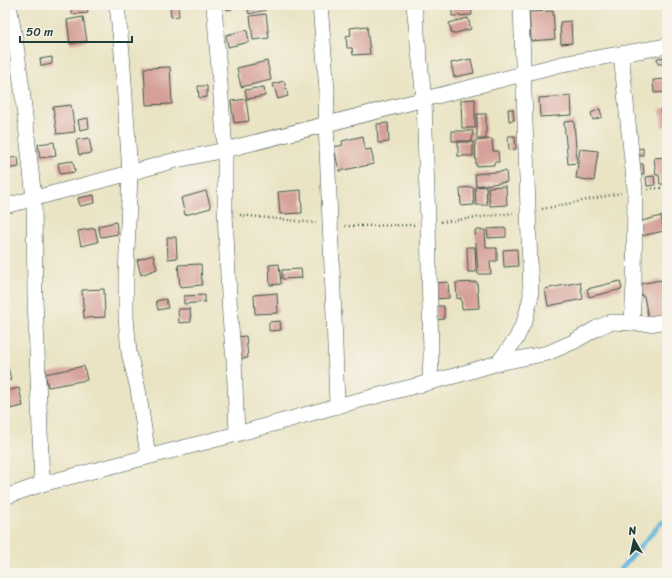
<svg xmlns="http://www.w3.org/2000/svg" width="672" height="578" font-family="Sriracha,sans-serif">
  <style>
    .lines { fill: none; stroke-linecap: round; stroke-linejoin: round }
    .stream { stroke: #60b5dc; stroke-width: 4.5 }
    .building { fill: #d5a099 }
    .minor-casing { stroke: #3d564a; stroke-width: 16 }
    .path { stroke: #3d564a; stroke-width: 2.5; stroke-dasharray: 1 3; stroke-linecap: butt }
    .minor { stroke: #fff; stroke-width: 15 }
  </style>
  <rect width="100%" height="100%" fill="#f7f3e8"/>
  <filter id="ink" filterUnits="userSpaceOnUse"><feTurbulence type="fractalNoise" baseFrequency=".025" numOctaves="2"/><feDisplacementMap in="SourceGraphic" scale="8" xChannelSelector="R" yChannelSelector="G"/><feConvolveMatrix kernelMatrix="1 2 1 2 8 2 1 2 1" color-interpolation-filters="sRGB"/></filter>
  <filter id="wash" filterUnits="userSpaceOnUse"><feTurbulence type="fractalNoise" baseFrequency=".012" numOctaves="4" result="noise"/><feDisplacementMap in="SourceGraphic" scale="16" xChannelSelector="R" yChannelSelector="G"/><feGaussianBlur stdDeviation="0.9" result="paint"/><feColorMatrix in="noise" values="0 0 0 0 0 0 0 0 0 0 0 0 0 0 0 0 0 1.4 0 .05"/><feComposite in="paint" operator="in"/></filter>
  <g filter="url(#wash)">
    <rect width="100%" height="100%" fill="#eae4c5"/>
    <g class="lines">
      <path class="stream" d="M617,573L661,523L667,518"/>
    </g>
    <g id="blocks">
      <g class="building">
        <path d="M71,5H87L88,13L72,14Z"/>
        <path d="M170,5H178L179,16L171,17Z"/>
        <path d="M226,5H231L232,9L227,10Z"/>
        <path d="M247,5H265L266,10L249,14Z"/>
        <path d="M452,5H471L472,15L452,16Z"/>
        <path d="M553,11L555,39L531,41L529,12Z"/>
        <path d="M266,14L269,38L253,40L250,16Z"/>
        <path d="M83,17L87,41L70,44L67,20Z"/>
        <path d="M468,18L471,29L452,34L449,23Z"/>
        <path d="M571,21L572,43L561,44L560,22Z"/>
        <path d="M367,26L370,54L353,55L352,48H347L346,36L351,35L350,28Z"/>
        <path d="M247,30L249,42L228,47L226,35Z"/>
        <path d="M52,57V64L41,66L40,59Z"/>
        <path d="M667,57V64H658L657,58Z"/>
        <path d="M471,59L474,73L454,77L451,63Z"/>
        <path d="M267,61L271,80L241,87L237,68Z"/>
        <path d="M170,67L172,104L146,105L144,68Z"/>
        <path d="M667,79V92L654,93L653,80Z"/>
        <path d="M284,81L288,96L278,99L273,84Z"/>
        <path d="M198,86H207V97L199,98Z"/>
        <path d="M264,87L265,96L247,99L245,90Z"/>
        <path d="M571,96L572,115L540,117L539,98Z"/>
        <path d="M246,99L249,121L234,123L231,101Z"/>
        <path d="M475,99V128H462L461,100Z"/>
        <path d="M71,105L75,132L57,134L53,107Z"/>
        <path d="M667,108V126L662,127L660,109Z"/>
        <path d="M508,109H513L514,120L509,121Z"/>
        <path d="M600,109L602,117L593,120L591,113Z"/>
        <rect x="477" y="114" width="9" height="25"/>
        <path d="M88,118L89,128L80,130L78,120Z"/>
        <path d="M574,121L577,163L568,164L564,122Z"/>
        <path d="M388,123L389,142L378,143L377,124Z"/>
        <path d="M452,131H473L472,141H452Z"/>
        <path d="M363,136L365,150L371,149L374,164L339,171L334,147L343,145L342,141Z"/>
        <path d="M508,136H515L516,149L509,150Z"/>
        <path d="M89,138L92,153L79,155L76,140Z"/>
        <path d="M492,139L493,151H498L499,162H494V165L476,166L475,141Z"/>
        <path d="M54,142L56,156L40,158L38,144Z"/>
        <rect x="458" y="142" width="15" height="14"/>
        <path d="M643,148V155L639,156L638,149Z"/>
        <path d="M580,149L598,151L594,181L576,178Z"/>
        <path d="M18,157L19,167L5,169V159Z"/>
        <path d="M667,157V184H660L659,175H656L654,158Z"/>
        <path d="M73,161L75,172L60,174L58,163Z"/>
        <path d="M637,164H643L644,174L637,175Z"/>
        <path d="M506,171L507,182L476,186L475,174Z"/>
        <path d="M654,176L655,185L647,186L646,177Z"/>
        <path d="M486,186L487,205H476L475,187Z"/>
        <path d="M506,186L507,205L490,206L488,187Z"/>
        <path d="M473,187L474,205L461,206L460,188Z"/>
        <path d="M301,190L302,213L280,214L278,192Z"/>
        <path d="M206,191L211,208L185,215L181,198Z"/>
        <path d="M94,195L95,203L80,206L78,198Z"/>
        <path d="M661,216L664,231L641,236L638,222Z"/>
        <path d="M116,222L118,234L101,237L98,226Z"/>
        <path d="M95,228L98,242L81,246L78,231Z"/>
        <path d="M506,228V237L488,238L487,229Z"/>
        <path d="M475,230H485L486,248H497V261H490L491,274H478Z"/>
        <path d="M167,237H176L177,258L168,259Z"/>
        <path d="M467,247H475L476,272H468Z"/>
        <path d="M517,249L518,266L504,267L503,250Z"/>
        <path d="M153,255L157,269L141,275L137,260Z"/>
        <path d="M201,264L202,285L180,287L178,265Z"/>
        <path d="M279,264L281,284L270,285L269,265Z"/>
        <path d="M301,269L302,278L282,279V270Z"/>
        <path d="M661,280L667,313V319L649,322L644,296H641L639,284Z"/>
        <path d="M620,281L622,289L589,297L587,289Z"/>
        <path d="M448,282L449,298L435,299L434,283Z"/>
        <path d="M477,282L479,308L462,309L461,298L457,299L456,283Z"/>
        <path d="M580,282L583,299L548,306L545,289Z"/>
        <path d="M104,289L105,317L84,318L82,290Z"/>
        <path d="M277,293L278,313L255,314L254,295Z"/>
        <path d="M205,295V302L184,304V296Z"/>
        <path d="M166,299L168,308L158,310L156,301Z"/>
        <path d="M436,306H444V319L436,320Z"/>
        <path d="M178,309H190L191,322L179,323Z"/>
        <path d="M280,321L281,330L269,331V322Z"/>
        <path d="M246,336L248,358L236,359L234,337Z"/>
        <path d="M5,363H7L11,380L5,381Z"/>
        <path d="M84,366L87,380L48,387L45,374Z"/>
        <path d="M19,388L23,406L5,410V391Z"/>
      </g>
    </g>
  </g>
  <g filter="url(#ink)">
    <use href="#blocks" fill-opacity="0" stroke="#3d564a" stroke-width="1"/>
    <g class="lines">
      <defs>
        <g id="minor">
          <path d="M9,5L16,45L22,89L34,199L35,297L42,484"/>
          <path d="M117,5L122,53L130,173L126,277V317L129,353L138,389L148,456"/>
          <path d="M214,5L225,150V213L230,317L234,360L237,434"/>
          <path d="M320,5L327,90L326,124L334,316L337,406"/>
          <path d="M414,5L424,99L428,224L431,354L430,382"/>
          <path d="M621,54L635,190L634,284L632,323"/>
          <path d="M5,206L130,173L172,161L225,150L562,64L667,46"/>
          <path d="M498,363L516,339L525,320L531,296L521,5"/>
          <path d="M5,497L42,484L237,434L337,406L454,376L498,363L548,353L573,342L597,328L611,322L649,324L667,321"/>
        </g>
      </defs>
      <use href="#minor" class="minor-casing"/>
      <g class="path">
        <path d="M648,189L667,187"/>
        <path d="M542,209L621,193"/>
        <path d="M240,215L316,223"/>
        <path d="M441,222L513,213"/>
        <path d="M345,226H357L414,225"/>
      </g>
      <use href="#minor" class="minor"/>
    </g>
  </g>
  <rect width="672" height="578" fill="none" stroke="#f7f3e8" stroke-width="20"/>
  <g transform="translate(634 540) rotate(351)" stroke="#f7f3e8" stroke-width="3" paint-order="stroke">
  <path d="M0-3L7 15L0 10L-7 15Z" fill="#1f3d34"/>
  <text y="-6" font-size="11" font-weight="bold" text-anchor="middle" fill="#1f3d34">N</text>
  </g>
  <path d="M20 36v6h112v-6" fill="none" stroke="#1f3d34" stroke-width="2"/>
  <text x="26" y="36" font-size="12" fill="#1f3d34" stroke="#f7f3e8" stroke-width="3" paint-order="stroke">50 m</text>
</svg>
